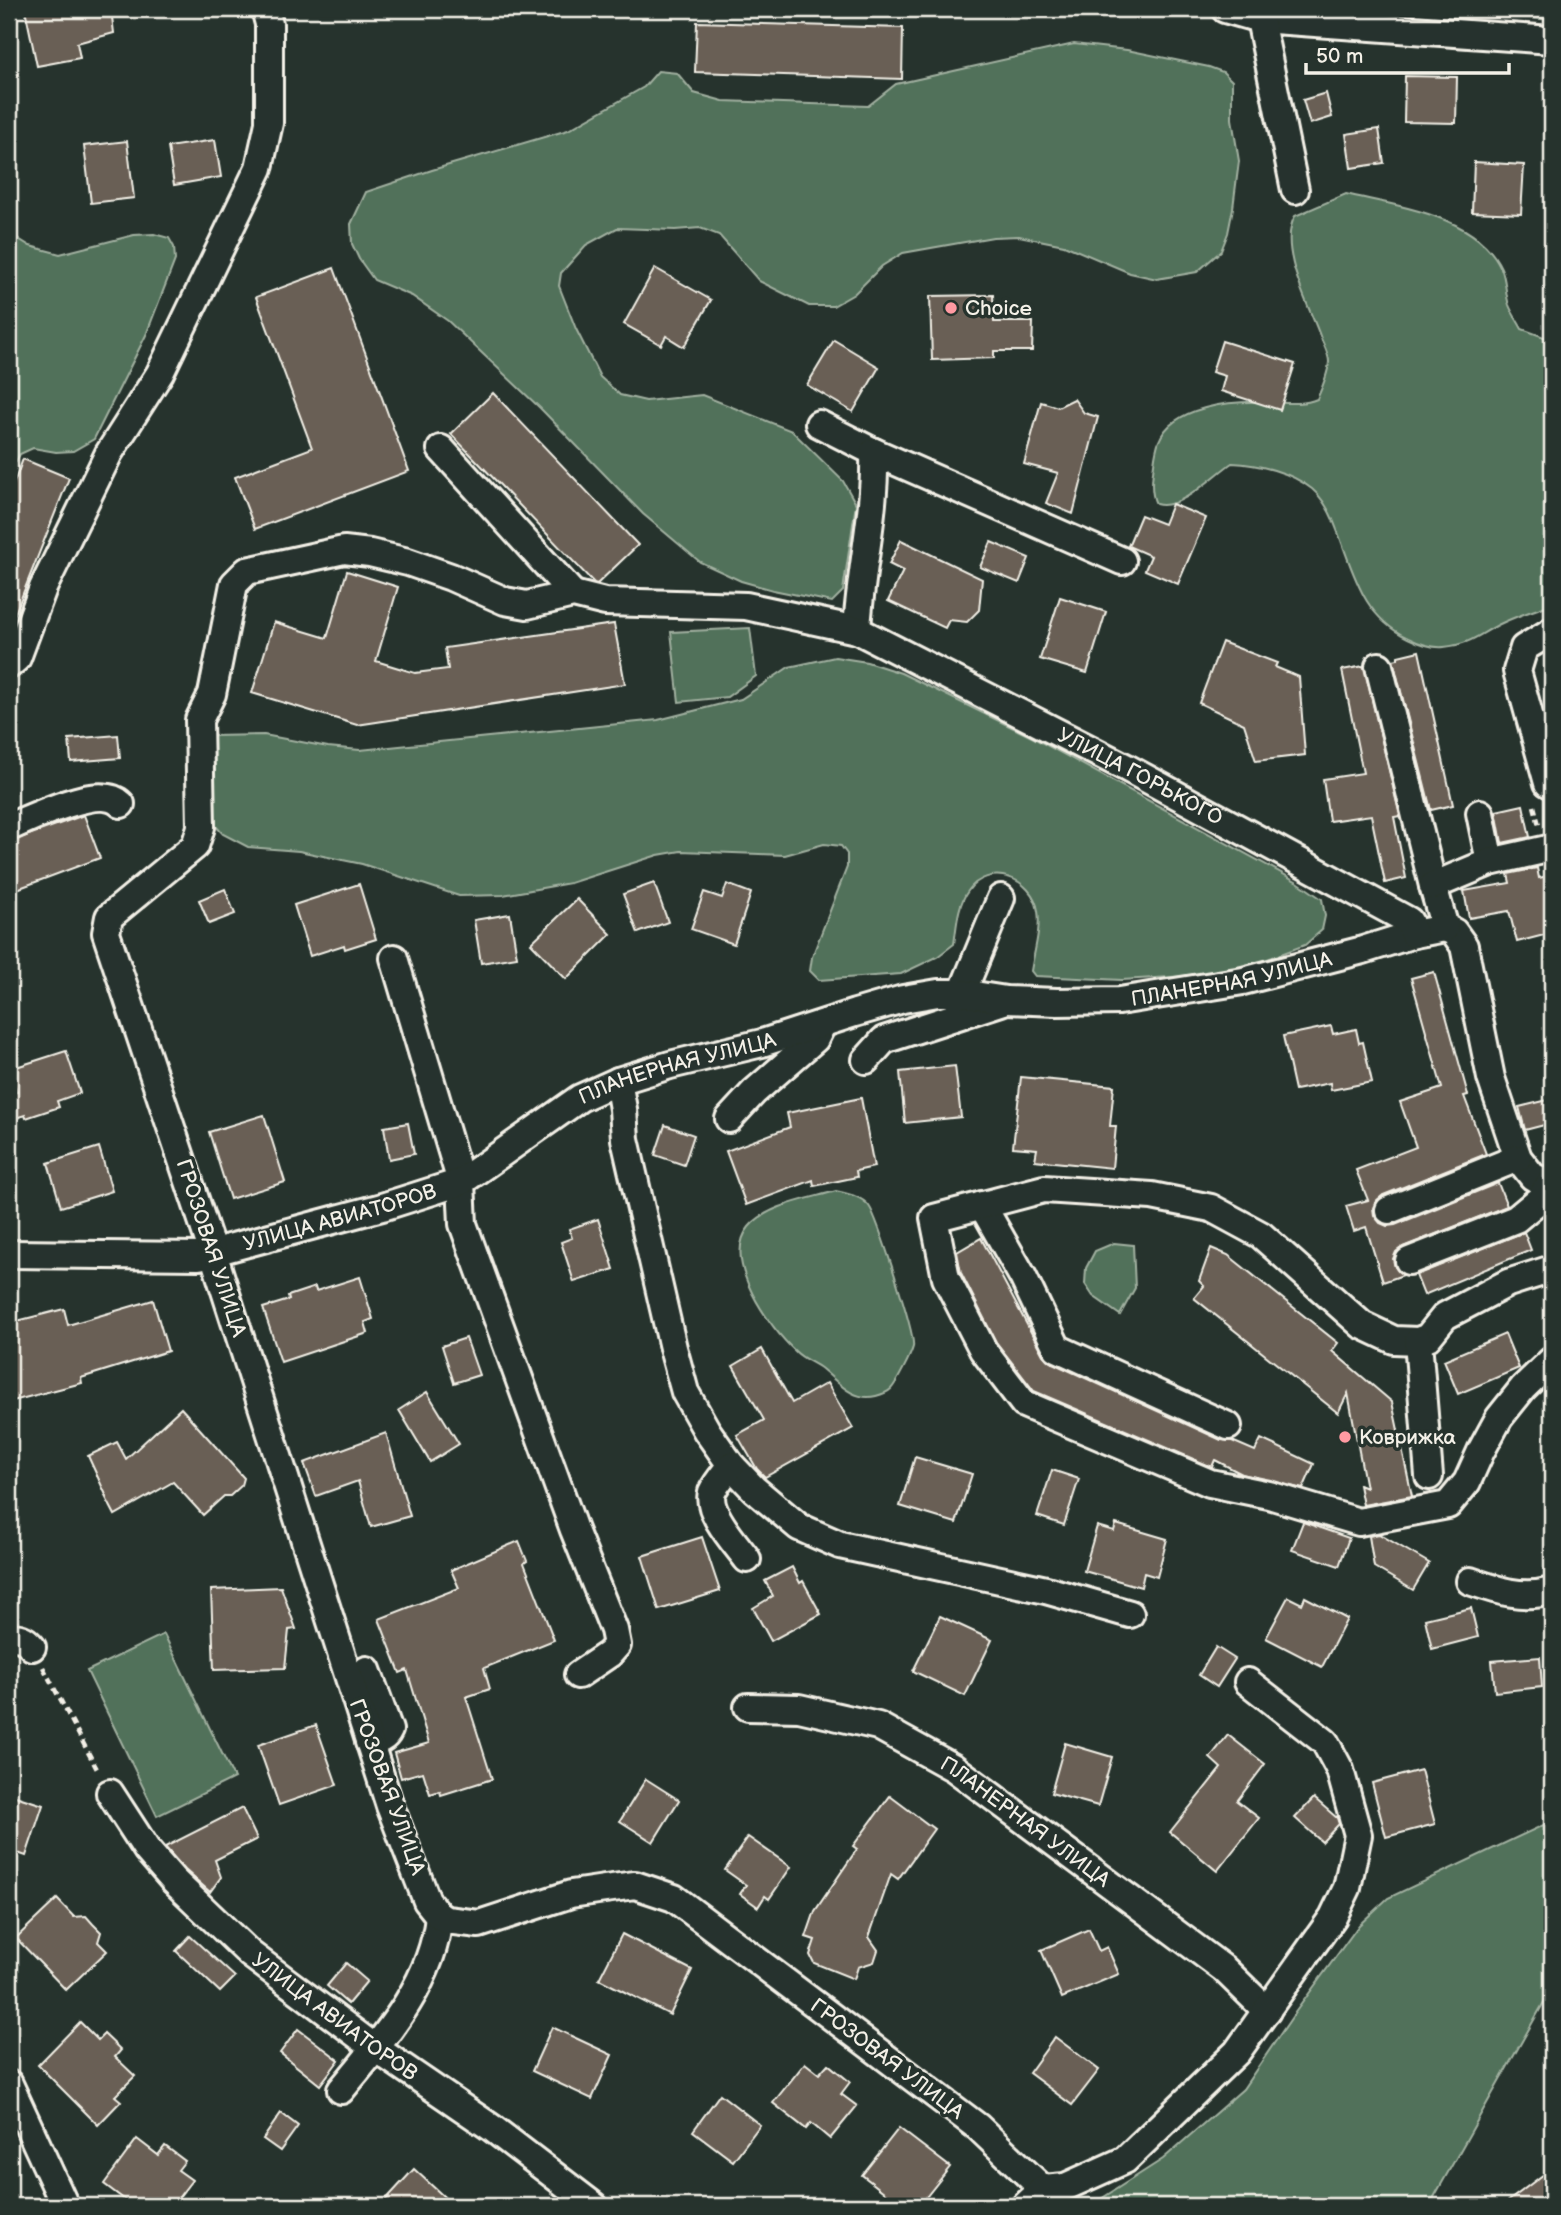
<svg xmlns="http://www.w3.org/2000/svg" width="1561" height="2215" font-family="'Balsamiq Sans',sans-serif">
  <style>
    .green { fill: #51715a; stroke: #a2b1a1; stroke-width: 2 }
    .building { fill: #695f54; stroke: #f4f1e8; stroke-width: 2 }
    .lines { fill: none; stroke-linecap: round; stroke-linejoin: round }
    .minor-casing { stroke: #f4f1e8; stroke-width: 32 }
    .path { stroke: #f4f1e8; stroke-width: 4.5; stroke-dasharray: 7 5; stroke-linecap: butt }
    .minor { stroke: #26332d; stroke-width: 26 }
    .poi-dot { fill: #ff9aa2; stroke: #26332d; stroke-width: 2.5 }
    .labels { text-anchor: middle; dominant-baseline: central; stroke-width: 7; stroke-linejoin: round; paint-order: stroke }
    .poi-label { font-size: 21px; fill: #f4f1e8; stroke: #26332d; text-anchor: start }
    .street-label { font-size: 21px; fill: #f4f1e8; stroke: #26332d }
  </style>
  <rect width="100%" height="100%" fill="#26332d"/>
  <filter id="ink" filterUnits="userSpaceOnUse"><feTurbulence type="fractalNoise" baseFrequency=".0143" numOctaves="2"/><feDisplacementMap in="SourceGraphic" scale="14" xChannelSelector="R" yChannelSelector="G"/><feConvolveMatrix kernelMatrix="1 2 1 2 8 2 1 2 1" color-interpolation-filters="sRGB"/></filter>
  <g filter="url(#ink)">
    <g class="green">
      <path d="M1448,9H1552V20L1453,10Z"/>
      <path d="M1074,44L1127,50L1209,67L1223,72L1232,81V119L1239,161L1233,208L1228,233L1221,251L1197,272L1157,279L1130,273L1064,245L1019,236L993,237L903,253L882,266L854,294L833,306H809L759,281L719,235L700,228L675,230L617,228L586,245L561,273L559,286L576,329L600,377L620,395L646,401L702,395L792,431L843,481L856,504L843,591L832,602L773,590L741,581L700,562L643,514L540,408L448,321L412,296L374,280L359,259L352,244L351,224L366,192L432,170L568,130L644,87L658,71L677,73L694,93L723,101L868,106L896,84Z"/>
      <path d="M1346,194C1396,206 1477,215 1501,268C1506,279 1505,293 1509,305C1512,313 1518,321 1522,329L1552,340V604C1536,610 1518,615 1502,623C1479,634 1472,644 1444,647C1433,648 1418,643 1408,638C1362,616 1354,573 1337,530C1332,516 1324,499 1312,489C1291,472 1258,464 1232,463C1214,475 1179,512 1156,504C1149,490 1153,472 1155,457C1156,452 1157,445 1159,441C1173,406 1232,401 1264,402C1281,402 1301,406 1317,399C1322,388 1328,375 1329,362C1329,354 1323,344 1320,336C1309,305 1277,248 1295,216Z"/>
      <path d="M9,233L30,246L60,254L134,235L154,234L169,238L174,247L175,260L146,335L94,439L73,451L56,452L33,448L20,454L9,474Z"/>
      <path d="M750,628L756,676L727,697L679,702L671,632Z"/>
      <path d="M835,657L867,662L901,673L1032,737L1296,881L1322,899L1325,916L1322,930L1305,945L1241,969L1204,975L1122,980L1035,976L1031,971C1034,952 1041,930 1038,911C1033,877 988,862 968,891C957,906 957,926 954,944L937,957L901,974L819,980L810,971L812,957L847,867V854L841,846L824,844L785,855L681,851L658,855L570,883L503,895L459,896L362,864L299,851L248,847L223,834L196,804L211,736L264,735L328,747L360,750L658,720L741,699L789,667Z"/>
      <path d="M836,1191C848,1194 861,1196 869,1206C877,1217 916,1336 913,1347C911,1355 896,1384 891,1389C888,1392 880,1395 876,1396C853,1402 838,1382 822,1369C814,1363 803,1359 796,1352C770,1328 721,1261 749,1227C767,1205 809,1199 836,1191Z"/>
      <path d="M1114,1243L1133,1245L1135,1288L1120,1315L1093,1296L1085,1284L1086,1268L1095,1251Z"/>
      <path d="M164,1634L234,1778L157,1816L87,1671Z"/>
      <path d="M1552,1821V1988L1429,2206H1090L1163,2159L1243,2089L1294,2014L1359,1925L1388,1898Z"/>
    </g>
    <g class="building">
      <path d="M25,9H111L114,33L77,43L80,58L37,66Z"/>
      <path d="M697,22L903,28L902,79L695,72Z"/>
      <path d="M1405,76L1457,77L1456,123L1404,122Z"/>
      <path d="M1326,93L1332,117L1310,124L1303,100Z"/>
      <path d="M1379,129L1384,163L1351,168L1346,134Z"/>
      <path d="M215,140L221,177L174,185L168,147Z"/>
      <path d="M127,141L134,198L91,203L84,146Z"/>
      <path d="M1474,162L1524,165L1521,214L1472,212Z"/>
      <path d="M334,268L409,471L255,529L235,477L312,448L256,297Z"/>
      <path d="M655,268L711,300L684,347L666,336L661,345L624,324Z"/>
      <path d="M993,295L994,322H1033L1032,351H994V358L932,360L930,296Z"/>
      <path d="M834,340L879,367L853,412L807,385Z"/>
      <path d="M1222,341L1295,364L1280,410L1221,391L1225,376L1212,372Z"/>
      <path d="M493,393L638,545L597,584L594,583L451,434Z"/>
      <path d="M1074,399L1084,413L1098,417L1073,514L1046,503L1058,473L1024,464L1041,402L1058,407Z"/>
      <path d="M23,459L69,478L10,626L9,496Z"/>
      <path d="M1172,504L1206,518L1178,584L1145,570L1151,556L1128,546L1141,515L1164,524Z"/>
      <path d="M901,540L982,579L979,610L967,622L949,620L945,628L888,601L903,571L889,564Z"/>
      <path d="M991,542L1029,558L1019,583L980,567Z"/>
      <path d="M347,571L398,587L376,661L415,673L448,669L445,648L614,624L625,684L357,725L252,693L274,622L327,638Z"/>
      <path d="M1060,597L1106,612L1087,673L1040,659Z"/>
      <path d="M1222,642L1277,663L1275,667L1299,677L1305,755L1256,761L1244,724L1199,703Z"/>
      <path d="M1419,651L1453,805L1431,810L1393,660L1398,659V656Z"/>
      <path d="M1364,666L1400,816L1394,817L1406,878L1385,883L1371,815L1329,821L1323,779L1363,773L1342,670Z"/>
      <path d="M118,735L120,758L71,762L69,739Z"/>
      <path d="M1523,805L1530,837L1502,843L1496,811Z"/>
      <path d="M84,815L100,858L9,892V842Z"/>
      <path d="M1537,868L1539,878L1552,875V933L1517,942L1509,911L1469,918L1464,891L1510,883L1508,874Z"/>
      <path d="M654,883L668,922L638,933L623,894Z"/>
      <path d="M359,884L376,939L345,949L344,945L310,956L294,905Z"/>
      <path d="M727,884L751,893L734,944L691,929L704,892L722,898Z"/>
      <path d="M225,889L235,914L209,924L199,900Z"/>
      <path d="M577,899L611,934L566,979L531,943Z"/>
      <path d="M510,914L517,957L481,963L474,920Z"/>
      <path d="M1434,972L1468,1095L1464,1096L1486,1154L1383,1195L1376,1201L1373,1208L1374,1215L1380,1223L1387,1226L1395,1225L1498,1183L1507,1206L1403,1247L1396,1252L1393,1259L1395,1267L1403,1275L1383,1282L1366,1227L1354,1231L1346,1206L1368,1200L1356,1170L1416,1147L1400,1102L1442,1088L1411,978Z"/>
      <path d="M1331,1026L1333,1034L1356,1029L1359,1043L1363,1042L1372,1082L1331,1090L1330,1083L1295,1090L1283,1036Z"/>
      <path d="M66,1051L80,1093L57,1101L59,1107L26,1118L25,1115L9,1120V1094L17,1092L10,1069Z"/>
      <path d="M955,1066L961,1117L905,1123L900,1072Z"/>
      <path d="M1021,1077L1114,1086L1110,1126H1116L1112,1168L1035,1160L1037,1149L1013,1147Z"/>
      <path d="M861,1098L874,1167L856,1171L857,1177L814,1186L813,1180L746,1205L726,1151L790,1127L787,1113Z"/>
      <path d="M1552,1099V1123L1525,1130L1519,1107Z"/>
      <path d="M264,1115L285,1182L230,1199L209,1132Z"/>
      <path d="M408,1123L414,1154L389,1159L384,1127Z"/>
      <path d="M665,1125L694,1135L684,1165L655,1155Z"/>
      <path d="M99,1147L112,1191L61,1207L48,1163Z"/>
      <path d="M598,1219L614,1269L574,1282L561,1242L572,1238L569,1229Z"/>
      <path d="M1524,1232L1531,1250L1424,1295L1416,1275Z"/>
      <path d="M981,1238L1043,1355L1050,1362L1221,1440L1232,1441L1255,1451L1261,1439L1314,1464L1303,1489L1242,1474L1215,1460L1212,1467L1034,1391L996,1342L961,1273L957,1252Z"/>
      <path d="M1211,1248L1228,1255L1338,1343L1332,1351L1392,1402L1412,1496L1363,1505L1359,1485L1366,1488L1348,1393L1338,1413L1194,1298L1204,1286L1199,1281Z"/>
      <path d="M360,1277L373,1319L365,1322L368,1333L281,1362L263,1308L289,1300L288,1296L315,1287L316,1291Z"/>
      <path d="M153,1300L168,1351L81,1378L82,1383L9,1402V1323L64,1309L68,1325Z"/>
      <path d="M1505,1334L1519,1368L1458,1394L1444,1360Z"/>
      <path d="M466,1338L479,1375L454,1383L442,1346Z"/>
      <path d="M762,1349L792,1403L827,1383L853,1428L765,1477L757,1469L737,1435L764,1420L733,1366Z"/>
      <path d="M427,1392L459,1444L430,1462L399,1410Z"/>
      <path d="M181,1408L244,1478L242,1485L230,1496H224L203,1515L173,1482L115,1515L105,1496L106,1495L88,1456L117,1442L126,1459Z"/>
      <path d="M386,1433L410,1516L371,1527L358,1481L316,1496L304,1463Z"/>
      <path d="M915,1457L972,1474L956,1523L900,1506Z"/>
      <path d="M1052,1470L1079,1479L1064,1525L1037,1516Z"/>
      <path d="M1303,1522L1349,1538L1339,1566L1292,1550Z"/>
      <path d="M1116,1524L1167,1539L1157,1577L1144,1573L1141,1587L1084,1571L1097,1526L1114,1531Z"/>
      <path d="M1379,1534L1429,1563L1413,1590L1374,1567L1369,1536Z"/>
      <path d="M702,1537L720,1591L659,1610L642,1556Z"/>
      <path d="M519,1541L527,1561L524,1563L554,1640L484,1668L490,1689L466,1697L492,1779L441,1795L440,1791L430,1794L423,1772L401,1778L394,1753L429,1743L407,1670L400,1673L379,1619L459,1588L451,1570Z"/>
      <path d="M792,1567L800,1583L803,1581L821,1614L771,1641L753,1608L773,1596L765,1581Z"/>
      <path d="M281,1587L296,1629L289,1630L285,1668L214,1670L211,1590Z"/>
      <path d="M1288,1597L1302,1604L1305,1597L1347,1619L1322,1667L1266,1638Z"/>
      <path d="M1471,1608L1478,1637L1432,1649L1425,1619Z"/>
      <path d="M940,1616L992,1640L965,1696L913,1671Z"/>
      <path d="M1216,1647L1235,1659L1217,1687L1199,1675Z"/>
      <path d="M1540,1657L1542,1687L1495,1692L1492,1661Z"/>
      <path d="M316,1725L337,1785L279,1805L258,1745Z"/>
      <path d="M1228,1735L1265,1764L1237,1801L1259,1818L1217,1871L1170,1832L1221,1768L1210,1758Z"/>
      <path d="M1065,1743L1112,1757L1098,1806L1051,1793Z"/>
      <path d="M1421,1770L1435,1824L1386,1837L1372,1783Z"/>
      <path d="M646,1779L679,1800L653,1842L620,1821Z"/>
      <path d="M9,1794L43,1805L26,1856L9,1850Z"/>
      <path d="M890,1796L934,1829L898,1879L891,1874L869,1937L878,1950L874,1962L858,1967L854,1979L814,1963L810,1955L815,1940L806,1937L815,1911L857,1849L853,1846Z"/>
      <path d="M1314,1798L1337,1818L1339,1824L1322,1842L1295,1818Z"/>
      <path d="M242,1808L257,1839L215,1860L221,1877L210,1892L185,1870L165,1847Z"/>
      <path d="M748,1837L791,1867L769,1899L765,1896L758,1907L740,1894L746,1885L725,1870Z"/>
      <path d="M57,1899L74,1917L86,1916L93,1924L101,1932L98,1942L107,1951L66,1990L16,1938Z"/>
      <path d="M1089,1929L1099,1951L1107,1947L1119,1974L1062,1998L1041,1950Z"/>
      <path d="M622,1934L692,1970L670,2015L599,1979Z"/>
      <path d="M190,1936L235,1977L220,1992L176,1951Z"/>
      <path d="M346,1963L367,1981L348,2004L327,1986Z"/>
      <path d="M80,2022L98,2040L104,2034L121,2050L115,2057L135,2076L115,2096L121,2101L98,2125L38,2065Z"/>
      <path d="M552,2027L612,2055L592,2099L532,2071Z"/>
      <path d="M298,2029L339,2060L320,2085L280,2053Z"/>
      <path d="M1055,2037L1099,2070L1072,2105L1029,2073Z"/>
      <path d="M805,2063L819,2074L828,2064L850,2082L841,2094L857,2106L830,2139L811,2123L806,2129L773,2103Z"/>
      <path d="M720,2094L760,2125L733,2161L693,2131Z"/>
      <path d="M281,2113L298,2126L280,2151L263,2139Z"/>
      <path d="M899,2128L950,2167L919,2206H902L862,2175Z"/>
      <path d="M137,2139L158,2155L165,2146L185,2161L178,2170L192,2180L172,2206H133L104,2184Z"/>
      <path d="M1552,2168V2206H1502Z"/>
      <path d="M414,2169L454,2206H380Z"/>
    </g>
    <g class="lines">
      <defs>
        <g id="minor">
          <path d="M1225,9L1260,19L1552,40"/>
          <path d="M1260,19L1295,190"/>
          <path d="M819,424L874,452"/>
          <path d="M441,449L573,594"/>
          <path d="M857,630C860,571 876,511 874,452L1122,561"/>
          <path d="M1552,631L1524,648L1517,671L1548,783L1552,785"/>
          <path d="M9,665L17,658L43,588L109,453L160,373L259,168L269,123V24L265,9"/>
          <path d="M1379,666L1433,886L1445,928L1454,932L1464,946L1491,1078L1518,1158L1533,1177L1552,1184"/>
          <path d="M1480,813L1490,862"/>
          <path d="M9,827C34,817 100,783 121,804"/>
          <path d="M1433,886L1490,862L1552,848"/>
          <path d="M394,958L461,1182L463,1224L574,1530L614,1630L617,1645L609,1654L578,1675"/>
          <path d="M962,993L1001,898"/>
          <path d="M866,1060L884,1040L1001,1002"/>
          <path d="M618,1081L623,1109L625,1139L673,1348L685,1392L707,1431L731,1465L754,1489L799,1527L840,1545L1046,1590L1130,1614"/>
          <path d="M729,1119L754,1092L815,1039L822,1025"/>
          <path d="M982,1205L1023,1277L1057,1348L1228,1426"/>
          <path d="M1389,1210L1518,1158"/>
          <path id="s1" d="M9,1254L199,1256L382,1207L461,1182L580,1098L618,1081L670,1065L762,1043L855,1013L903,999L938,993H962L1006,1000L1057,1002L1119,1001L1243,981L1363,950L1414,934L1445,928"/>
          <path d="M1409,1261L1516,1219L1540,1199L1549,1184"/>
          <path d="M1552,1269L1508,1283L1445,1316L1428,1337L1418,1341L1394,1340L1362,1325L1261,1235L1211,1208L1152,1196L1044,1189L934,1218L946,1278L983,1350L1024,1404L1210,1483L1269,1495L1359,1522L1448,1505L1467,1482L1481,1451L1499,1418L1523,1388L1552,1360"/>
          <path d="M1418,1341L1429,1476"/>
          <path d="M731,1465C725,1473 716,1483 712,1492C706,1512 736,1544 747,1559"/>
          <path d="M1470,1581C1499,1591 1522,1599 1552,1591"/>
          <path d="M9,1638C19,1636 25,1638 32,1647"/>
          <path d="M367,1670L389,1730C385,1739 379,1740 369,1742"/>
          <path id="s2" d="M748,1707L799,1708L878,1726L954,1768L1224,1969L1267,2011"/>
          <path id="s3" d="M110,1793L147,1850L174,1881L250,1954L375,2048L492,2128L594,2206"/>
          <path d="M9,2084L65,2206"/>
          <path d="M341,2090C382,2040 433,1984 439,1916"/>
          <path id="s4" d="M1043,2189L978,2127L674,1898L635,1885L605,1889L571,1894L479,1924L446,1920L439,1916L427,1901L390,1806L213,1253L106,933L109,917L195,846L201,827L199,720L212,694L234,584L247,571L344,550L370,553L408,562L451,577L505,601L527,605L573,594L605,602L746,606L857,630L1127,768L1409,921L1414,934"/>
          <path d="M1025,2206L1043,2189L1065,2187L1125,2160L1237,2052L1333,1917L1347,1888L1358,1835L1340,1770L1325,1742L1248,1682"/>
        </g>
      </defs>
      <use href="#minor" class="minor-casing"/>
      <g class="path">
        <path d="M1534,806L1539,825"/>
        <path d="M43,1667L98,1771"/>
      </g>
      <use href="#minor" class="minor"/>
    </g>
  </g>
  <g class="poi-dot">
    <circle cx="951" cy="308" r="7"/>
    <circle cx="1345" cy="1437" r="7"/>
  </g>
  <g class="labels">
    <g class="poi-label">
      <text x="965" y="308">Choice</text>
      <text x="1359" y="1437">Коврижка</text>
    </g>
    <g class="street-label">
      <text stroke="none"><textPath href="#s4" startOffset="3113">УЛИЦА ГОРЬКОГО</textPath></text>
      <text stroke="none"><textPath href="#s1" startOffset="1278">ПЛАНЕРНАЯ УЛИЦА</textPath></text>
      <text stroke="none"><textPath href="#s1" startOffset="710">ПЛАНЕРНАЯ УЛИЦА</textPath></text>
      <text stroke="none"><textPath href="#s1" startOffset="336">УЛИЦА АВИАТОРОВ</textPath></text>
      <text transform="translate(211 1248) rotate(72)">ГРОЗОВАЯ УЛИЦА</text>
      <text transform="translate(387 1787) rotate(70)">ГРОЗОВАЯ УЛИЦА</text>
      <text stroke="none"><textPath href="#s2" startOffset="308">ПЛАНЕРНАЯ УЛИЦА</textPath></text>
      <text stroke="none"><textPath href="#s3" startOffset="320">УЛИЦА АВИАТОРОВ</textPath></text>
      <text transform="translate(887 2059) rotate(37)">ГРОЗОВАЯ УЛИЦА</text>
    </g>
  </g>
  <rect width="1561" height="2215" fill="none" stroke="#26332d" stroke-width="35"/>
  <rect x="18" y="18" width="1526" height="2180" fill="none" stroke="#f4f1e8" stroke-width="2.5" filter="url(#ink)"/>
  <path d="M1306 63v10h203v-10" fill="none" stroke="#f4f1e8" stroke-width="3.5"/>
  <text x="1316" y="63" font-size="21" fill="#f4f1e8" stroke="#26332d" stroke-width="5" paint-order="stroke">50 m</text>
</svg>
